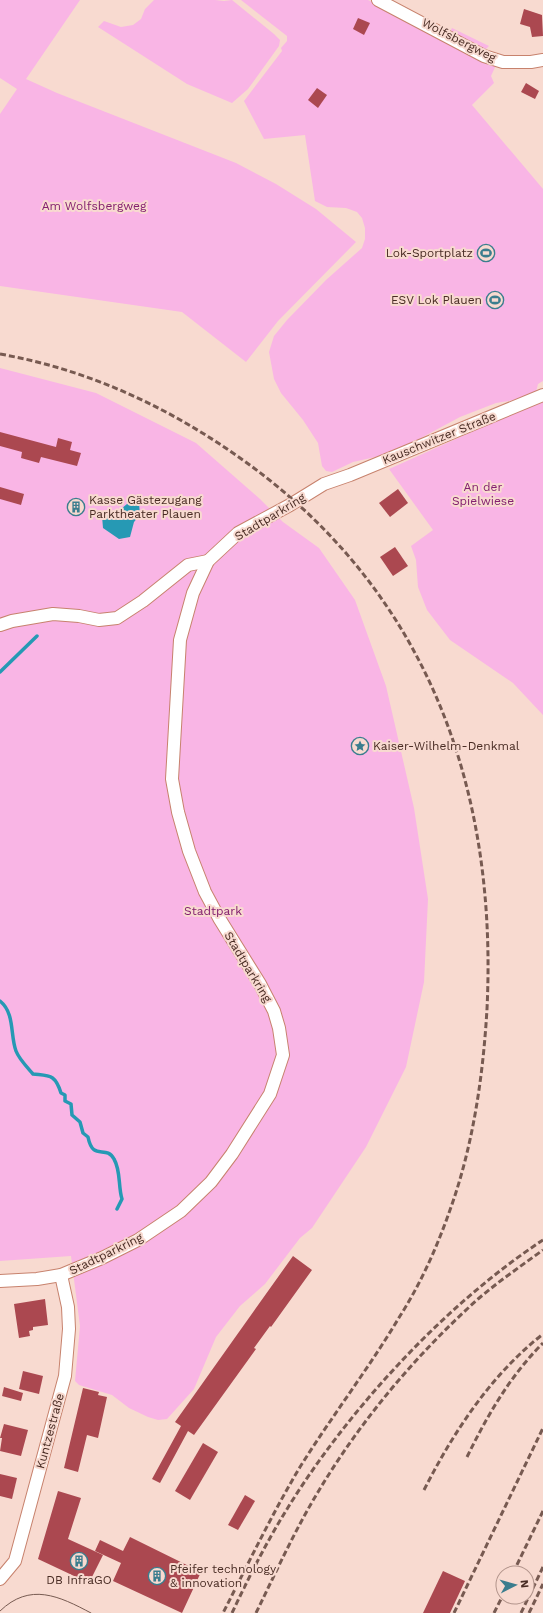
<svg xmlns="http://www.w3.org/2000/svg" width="543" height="1613" font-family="'Work Sans',sans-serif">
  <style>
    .green { fill: #f9b5e5 }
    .water { fill: #2699b4 }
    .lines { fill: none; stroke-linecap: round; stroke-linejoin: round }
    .stream { stroke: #2699b4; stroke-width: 3.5 }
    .building { fill: #ab4850 }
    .minor-casing { stroke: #c7826d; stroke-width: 14 }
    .minor { stroke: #fff; stroke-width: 12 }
    .tram { stroke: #775a51; stroke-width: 1 }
    .rail { stroke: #775a51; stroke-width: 3; stroke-dasharray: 6 3; stroke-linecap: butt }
    .labels { text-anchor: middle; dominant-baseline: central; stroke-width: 4; stroke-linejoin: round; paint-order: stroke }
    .street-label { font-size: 12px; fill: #492c24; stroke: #f8dad0 }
    .park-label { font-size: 12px; fill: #84206f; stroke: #f8dad0 }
    .poi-label { font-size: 12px; fill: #492c24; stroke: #f8dad0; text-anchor: start }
  </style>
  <rect width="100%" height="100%" fill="#f8dad0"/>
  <g class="green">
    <path d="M0,0H80L26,79L57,93L236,163L276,184L316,209L356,242L278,321L246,362L182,312L0,286V114L17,89L0,78Z"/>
    <path d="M154,0H215L224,1L232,0L274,34L280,40L279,46L248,89L232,103L187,84L98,27L104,21L121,27L133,25L141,19L145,9Z"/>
    <path d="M241,0H368L497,63L491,76L494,83L472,105L543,189V381L538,384L536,392L514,400L496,403L460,417L393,453L353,462L332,472L326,471L322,466L318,443L303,420L281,393L274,379L269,352L274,336L287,320L326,280L362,248L365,239V228L362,218L357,212L346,208L327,207L315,201L305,135L264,139L244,101L282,51L281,48L287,41V36Z"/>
    <path d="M452,28L489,46L485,50H482L452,34L451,30Z"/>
    <path d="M0,368L96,393L196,443L260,499L283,522L319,548L355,600L386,686L414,808L428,899L424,982L406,1067L366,1147L312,1228L300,1238L265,1284L240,1306L216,1337L194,1389L167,1419L158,1420L148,1417L129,1408L112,1395L79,1385L75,1381L80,1326L71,1256L0,1261Z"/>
    <path d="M543,400V715L513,683L450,640L427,610L418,587L416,560L411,546L433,530L389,469Z"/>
  </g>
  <path class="water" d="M135,500L139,503L140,515L134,522L130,537L119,539L103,528L102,516L116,513L127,504Z"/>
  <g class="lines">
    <g class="stream">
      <path d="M0,672L37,636"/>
      <path d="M0,1001C15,1013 10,1035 16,1051C19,1059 27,1067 33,1074C50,1076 55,1074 61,1093L65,1095V1101L71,1104L72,1115L80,1122L83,1133L88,1137C93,1162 106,1144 114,1159C121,1171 118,1186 122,1199L117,1209"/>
    </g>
  </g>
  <g class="building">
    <path d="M524,9L542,15L543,36L532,37L530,27L520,24Z"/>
    <path d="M358,18L370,23L364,35L353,29Z"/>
    <path d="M526,83L539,91L535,99L521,92Z"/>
    <path d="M317,88L327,95L318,108L308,100Z"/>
    <path d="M0,432L56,447L58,438L72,442L70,450L81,453L77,466L41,457L39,463L21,458L22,452L0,446Z"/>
    <path d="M0,487L24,494L21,505L0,499Z"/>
    <path d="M398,489L408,503L390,517L379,503Z"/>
    <path d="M395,547L408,566L393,576L380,557Z"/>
    <path d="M293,1256L312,1270L271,1327L270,1326L254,1348L256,1349L194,1435L188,1431L160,1483L152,1479L181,1426L175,1422Z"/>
    <path d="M45,1299L48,1325L33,1327V1330L29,1331L30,1336L19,1338L14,1304Z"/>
    <path d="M23,1371L43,1376L39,1394L19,1389Z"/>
    <path d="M4,1387L23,1393L21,1401L2,1396Z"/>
    <path d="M83,1388L99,1392L98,1395L107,1397L98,1438L87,1435L78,1472L64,1468Z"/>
    <path d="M4,1424L28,1430L21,1456L0,1451L2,1438H0Z"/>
    <path d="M203,1443L218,1452L190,1500L175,1491Z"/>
    <path d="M0,1474L17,1478L12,1499L0,1496Z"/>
    <path d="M58,1491L81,1498L68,1539L103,1555L89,1583L38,1559Z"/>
    <path d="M245,1495L255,1501L238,1530L228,1525Z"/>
    <path d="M130,1537L201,1572L182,1613L113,1581L121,1563L95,1551L100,1540L123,1551Z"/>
    <path d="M443,1571L465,1581L450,1613H423Z"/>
  </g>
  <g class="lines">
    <defs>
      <g id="minor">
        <path d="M378,0L484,56L503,62H531L543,60"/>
        <path d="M0,625L12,621L53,614L79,616L99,620L117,618L143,601L188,565L208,561"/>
        <path d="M0,1281L37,1279L61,1275L102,1258L138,1240L181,1211L211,1182L232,1154L270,1094L283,1055L279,1028L274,1011L260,984L219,918L205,892L189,851L178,812L172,779L180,640L193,593L208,561L238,533L290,505L324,484L350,475L543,395"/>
        <path d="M0,1579L15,1561L65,1376L69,1329L68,1307L61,1275"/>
      </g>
    </defs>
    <use href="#minor" class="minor-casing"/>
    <use href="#minor" class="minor"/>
    <path class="tram" d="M0,1611C30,1582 59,1596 91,1613"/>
    <g class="rail">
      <path d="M0,354C84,369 160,403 230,451C423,582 498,782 487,1009C483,1077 473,1146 450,1210C437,1247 421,1283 400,1316C369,1368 332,1416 300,1467C272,1514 248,1564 223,1613"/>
      <path d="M467,1457C487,1416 510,1376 543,1343"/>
      <path d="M424,1490C454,1431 491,1375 543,1334"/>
      <path d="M513,1573L543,1511"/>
      <path d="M232,1613C248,1579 265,1545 284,1514C345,1413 444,1305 543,1240"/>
      <path d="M256,1613C276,1572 295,1530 318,1492C361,1420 416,1355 478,1299C499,1281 521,1266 543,1250"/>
      <path d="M454,1613L543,1428"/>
      <path d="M494,1613L503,1595"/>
      <path d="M521,1613L543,1567"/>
      <path d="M529,1613L543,1584"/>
    </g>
  </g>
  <defs>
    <symbol id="stadium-ring" viewBox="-11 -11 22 22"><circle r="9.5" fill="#f8dad0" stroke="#3b7d8e" stroke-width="1.5"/><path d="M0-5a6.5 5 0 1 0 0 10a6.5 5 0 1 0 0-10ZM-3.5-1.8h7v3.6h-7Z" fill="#3b7d8e"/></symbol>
    <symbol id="building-ring" viewBox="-11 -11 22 22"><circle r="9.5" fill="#f8dad0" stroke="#3b7d8e" stroke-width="1.5"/><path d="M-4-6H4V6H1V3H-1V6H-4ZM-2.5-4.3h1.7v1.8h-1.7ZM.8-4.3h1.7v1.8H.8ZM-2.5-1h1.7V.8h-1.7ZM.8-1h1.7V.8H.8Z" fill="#3b7d8e"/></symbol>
    <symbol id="sight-ring" viewBox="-11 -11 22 22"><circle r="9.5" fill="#f8dad0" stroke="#3b7d8e" stroke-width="1.5"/><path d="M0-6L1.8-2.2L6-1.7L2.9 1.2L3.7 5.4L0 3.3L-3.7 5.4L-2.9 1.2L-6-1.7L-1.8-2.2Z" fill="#3b7d8e"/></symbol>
  </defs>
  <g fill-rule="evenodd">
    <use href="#stadium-ring" x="476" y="243" width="20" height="20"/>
    <use href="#stadium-ring" x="485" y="290" width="20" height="20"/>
    <use href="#building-ring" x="66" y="497" width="20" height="20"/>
    <use href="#sight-ring" x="350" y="736" width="20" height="20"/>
    <use href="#building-ring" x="69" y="1551" width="20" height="20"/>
    <use href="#building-ring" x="147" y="1566" width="20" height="20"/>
  </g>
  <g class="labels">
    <g class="street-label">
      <text transform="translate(459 40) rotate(27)">Wolfsbergweg</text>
      <text transform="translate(439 438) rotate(-22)">Kauschwitzer Straße</text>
      <text transform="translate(270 517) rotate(-31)">Stadtparkring</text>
      <text transform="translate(248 967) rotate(59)">Stadtparkring</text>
      <text transform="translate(106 1254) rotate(-26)">Stadtparkring</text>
      <text transform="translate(50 1431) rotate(-75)">Kuntzestraße</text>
    </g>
    <g class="park-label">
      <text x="94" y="206">Am Wolfsbergweg</text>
      <text x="483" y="487">An der<tspan x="483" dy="14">Spielwiese</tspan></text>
      <text x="213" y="911">Stadtpark</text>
    </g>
    <g class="poi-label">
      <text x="473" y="253" text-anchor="end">Lok-Sportplatz</text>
      <text x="482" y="300" text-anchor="end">ESV Lok Plauen</text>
      <text x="89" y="500">Kasse Gästezugang<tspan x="89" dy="14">Parktheater Plauen</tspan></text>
      <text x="373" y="746">Kaiser-Wilhelm-Denkmal</text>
      <text x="170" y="1569">Pfeifer technology<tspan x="170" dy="14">&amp; innovation</tspan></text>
      <text x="79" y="1580" text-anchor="middle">DB InfraGO</text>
    </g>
  </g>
  <g transform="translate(515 1585) rotate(84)"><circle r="19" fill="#f8dad0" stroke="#b2948b"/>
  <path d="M0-3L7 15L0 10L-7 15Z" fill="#3b7d8e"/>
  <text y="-6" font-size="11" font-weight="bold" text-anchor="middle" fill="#492c24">N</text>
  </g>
</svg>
